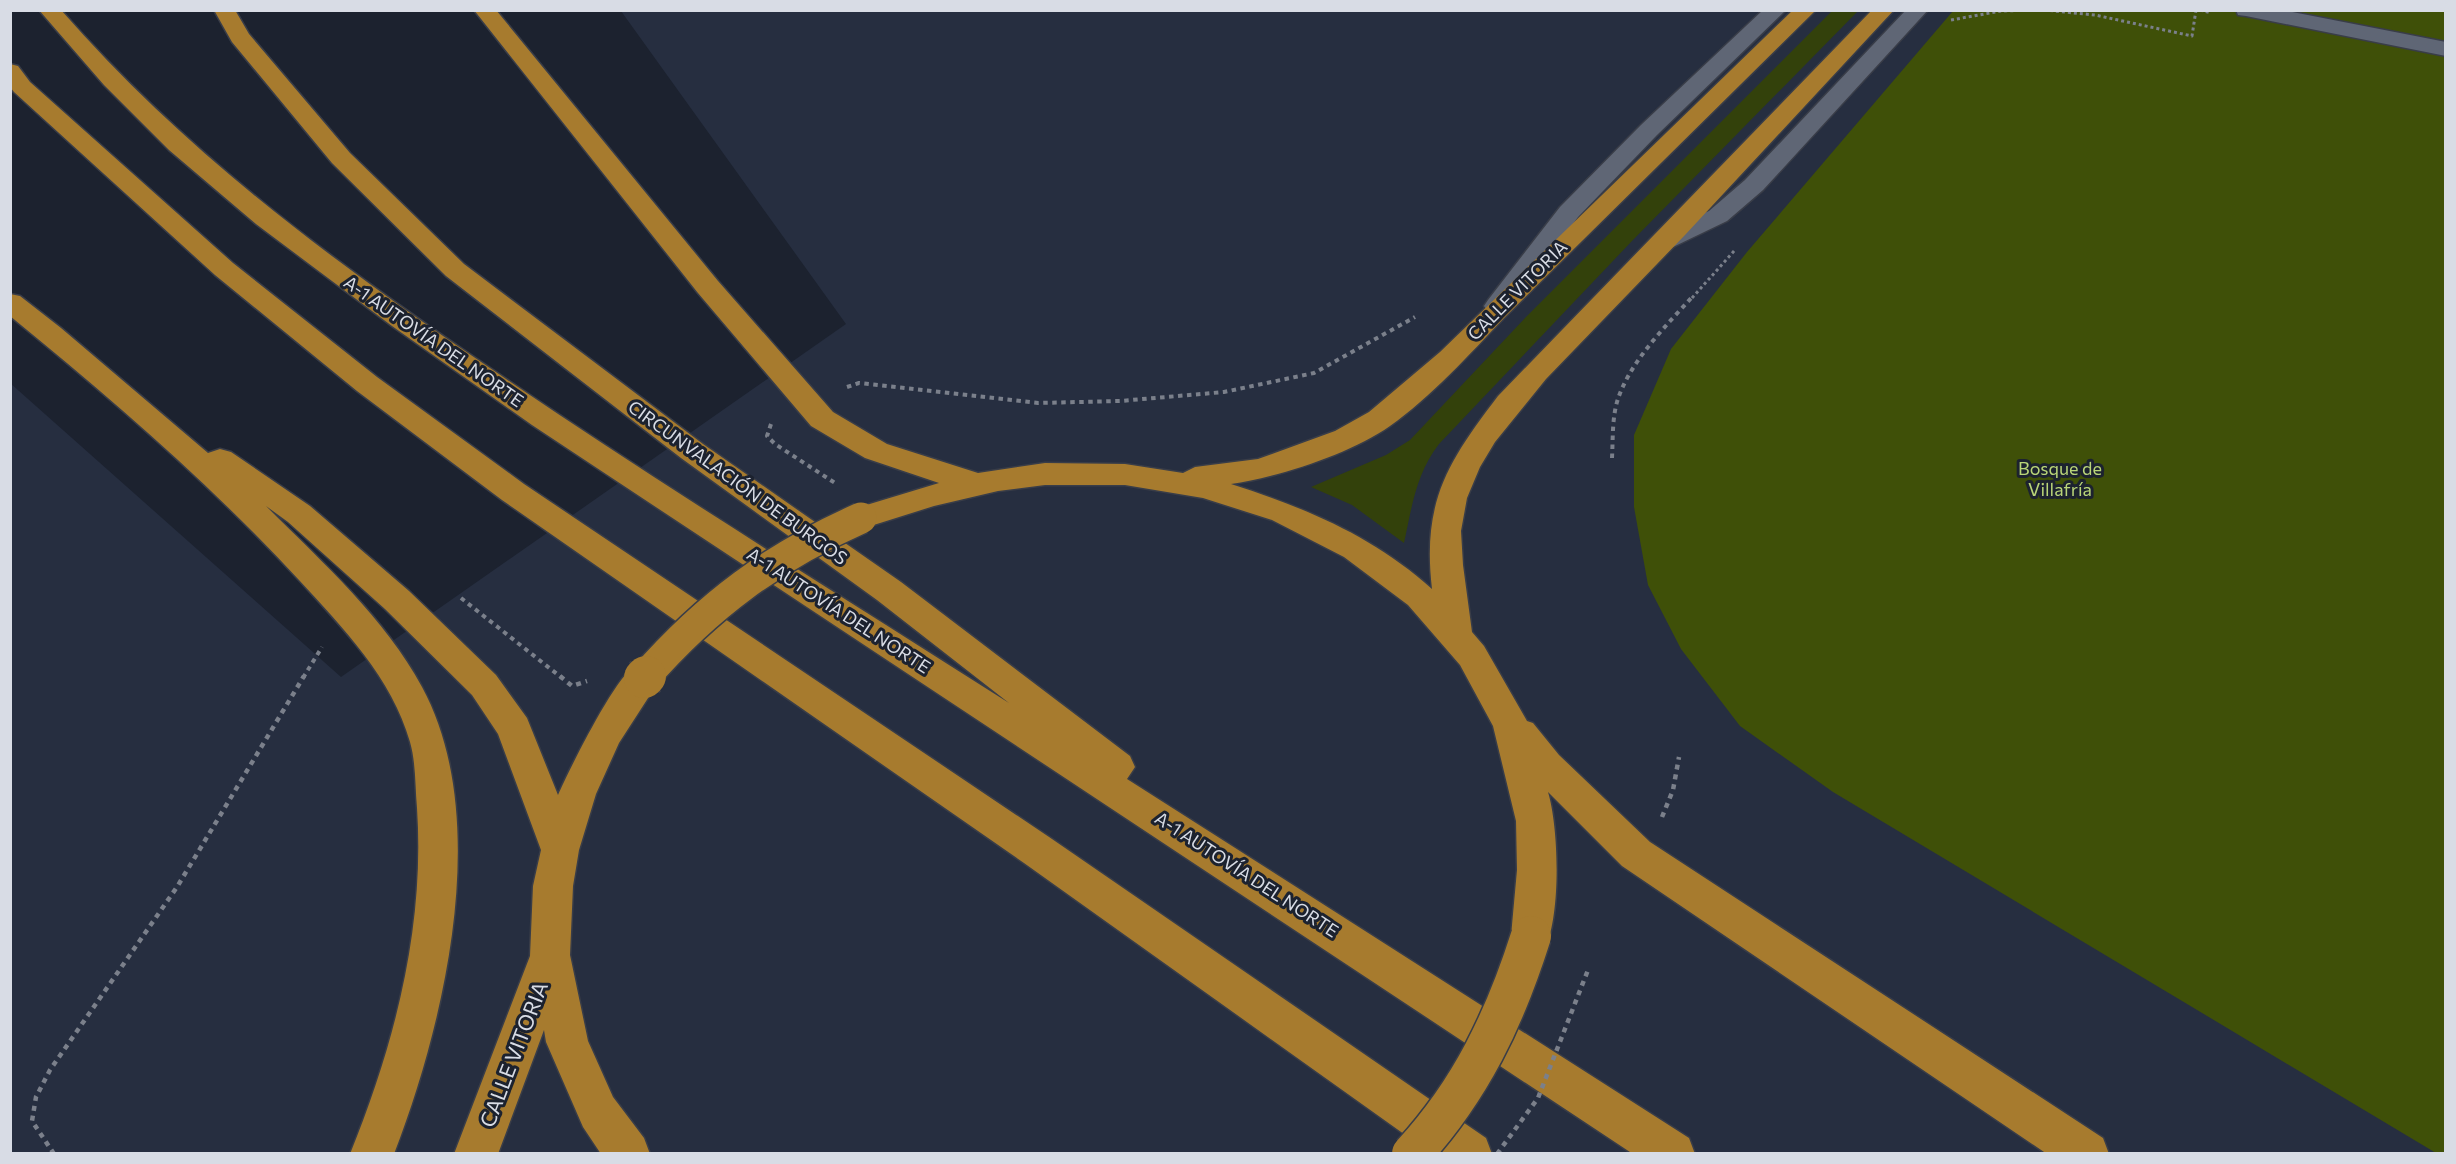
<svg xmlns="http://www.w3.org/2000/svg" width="2456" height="1164" font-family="Commissioner,sans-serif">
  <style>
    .built { fill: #262e40 }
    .green { fill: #33410b }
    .forest { fill: #3f5008 }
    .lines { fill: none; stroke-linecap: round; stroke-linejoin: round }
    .minor-casing { stroke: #393d48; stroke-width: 3 }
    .highway-casing { stroke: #393d48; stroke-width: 3 }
    .path-far2 { stroke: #7b808b; stroke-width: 3; stroke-dasharray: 3 3; stroke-linecap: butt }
    .path-far1 { stroke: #7b808b; stroke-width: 4; stroke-dasharray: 4.5 4.5; stroke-linecap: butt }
    .path { stroke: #7b808b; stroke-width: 4.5; stroke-dasharray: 5 5; stroke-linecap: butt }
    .minor { fill: #5f6675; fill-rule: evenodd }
    .highway { fill: #a77b2e; fill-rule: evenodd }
    .highway-bridge-far1-casing { stroke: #393d48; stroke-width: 34; stroke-linecap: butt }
    .highway-bridge-casing { stroke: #393d48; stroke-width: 43; stroke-linecap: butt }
    .path-bridge { stroke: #7b808b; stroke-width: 4.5; stroke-dasharray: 5 5; stroke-linecap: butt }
    .highway-bridge-far1 { stroke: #a77b2e; stroke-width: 31 }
    .highway-bridge { stroke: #a77b2e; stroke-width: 40 }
    .labels { text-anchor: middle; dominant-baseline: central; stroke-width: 6; stroke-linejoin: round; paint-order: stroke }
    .street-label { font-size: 18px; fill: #d8dce5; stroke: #1c222f }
    .park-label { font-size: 18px; fill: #b9d578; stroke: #1c222f }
    .near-street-label { font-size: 21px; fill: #d8dce5; stroke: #1c222f }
  </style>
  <rect width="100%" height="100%" fill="#1c222f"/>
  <path class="built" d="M621,11H2445V1153H11L10,383L341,677L846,324Z"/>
  <path class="green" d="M1832,11H1858L1631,242L1439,444C1416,474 1412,506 1404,543L1352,505L1311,487L1386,455L1410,440L1526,317Z"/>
  <path class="forest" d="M1953,11H2445V1153H2436L1833,792L1740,726L1681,649L1648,585L1634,507V435L1671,349L1747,252Z"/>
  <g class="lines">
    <defs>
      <g id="minor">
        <path d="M1763,10H1786L1657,135L1578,217L1508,312L1498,314L1488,312L1484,306L1488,300L1560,207L1641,125Z"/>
        <path d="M1906,10H1928L1763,190L1727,221L1673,247L1664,249L1655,247L1651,241L1655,235L1709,211L1745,180Z"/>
        <path d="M2236,10H2282L2446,42V56L2246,16L2238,15Z"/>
      </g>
      <g id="highway">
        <path d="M39,10H61C186,153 331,260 487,366C658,483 835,592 1009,703L877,600L681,458L446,276L332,163L232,42L214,10H235L249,34L350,153L464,264L703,444L901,582L1130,756L1135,767L1127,779L1689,1138L1695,1154H1633L532,425L392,326L256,224L169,150L104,85Z"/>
        <path d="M474,10H496L718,281L833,412L887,444L978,473L1045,463L1125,464L1183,473L1195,467L1258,459L1335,431L1369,412L1440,352L1793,10H1816L1504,318C1469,355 1431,397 1390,426C1350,454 1279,477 1231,484C1306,508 1373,536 1432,589C1422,502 1447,463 1498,396L1872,10H1894L1685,235L1546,379L1495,442L1480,467L1467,498L1461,531L1463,565L1472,632L1484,646L1527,721L1533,723L1559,755L1650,842L2103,1138L2109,1154H2047L1622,866L1548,792C1559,829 1561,914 1545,949L1531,954L1517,949L1511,936L1517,870L1516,821L1493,726L1460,665L1408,605L1344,557L1272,520L1203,498L1125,485H1045L998,491L934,506L861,529L850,526L845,518L850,510L939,483L865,458L811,426L698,293Z"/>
        <path d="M10,64L18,66L30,82L233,263L377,377L524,484L1052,839L1486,1138L1492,1154H1432L1024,863L502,500L357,391L215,275L14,92L10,87Z"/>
        <path d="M10,294L20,296L61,328L208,453L220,449L231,452L310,506L409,591L496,675L527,718L558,795C568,772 615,677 634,667C642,663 648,666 656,668L661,678L619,743L596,794L579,850L573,886L570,955L588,1041L613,1097L644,1138L650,1154H601L583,1127L546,1042L544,1030L498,1154H454L530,956L533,886L541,850L498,734L472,695L385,609L288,522L266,506C321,561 385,618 422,687C493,818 445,1022 394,1154H350C395,1043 425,927 417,808C415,786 416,763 410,742C392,678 343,628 299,580C210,484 112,399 10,316Z"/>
      </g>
    </defs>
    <use href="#minor" class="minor-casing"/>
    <use href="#highway" class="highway-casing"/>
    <g class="path-far2">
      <path d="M2044,10L2095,15L2192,36L2196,10"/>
      <path d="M2200,10L2211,13"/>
      <path d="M1951,20L2001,11L2040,10"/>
      <path d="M1692,298L1735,250"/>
    </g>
    <g class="path-far1">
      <path d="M847,387L859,383L1038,403L1120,401L1224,392L1314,373L1415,317"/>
      <path d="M771,424L767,436L775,444L835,483"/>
      <path d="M1612,458C1613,439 1612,420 1617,402C1629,362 1666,326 1693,296"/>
      <path d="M461,598L562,678"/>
      <path d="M303,678L322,647"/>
    </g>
    <g class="path">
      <path d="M560,676L572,686L587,681"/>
      <path d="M1662,817L1673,790L1679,757"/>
      <path d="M54,1154L32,1121L36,1097L50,1070L177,887L304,676"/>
    </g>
    <use href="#minor" class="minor"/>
    <use href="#highway" class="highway"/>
    <defs>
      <path id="highway-bridge-far1" d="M644,678C708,605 773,557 861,518"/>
      <g id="highway-bridge">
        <path d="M644,678L646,676"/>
        <path d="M1412,1154C1471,1090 1505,1018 1531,936"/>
      </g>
    </defs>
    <use href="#highway-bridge-far1" class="highway-bridge-far1-casing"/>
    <use href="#highway-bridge" class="highway-bridge-casing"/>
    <path class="path-bridge" d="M1497,1154L1538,1098L1588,970"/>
    <use href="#highway-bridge-far1" class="highway-bridge-far1"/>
    <use href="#highway-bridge" class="highway-bridge"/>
  </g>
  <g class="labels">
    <g class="street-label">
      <text transform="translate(1517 290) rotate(-45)">CALLE VITORIA</text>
      <text transform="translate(434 341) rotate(35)">A-1 AUTOVÍA DEL NORTE</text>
      <text transform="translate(738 482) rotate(36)">CIRCUNVALACIÓN DE BURGOS</text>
      <text transform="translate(839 610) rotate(33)">A-1 AUTOVÍA DEL NORTE</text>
      <text transform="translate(1247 874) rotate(33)">A-1 AUTOVÍA DEL NORTE</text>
    </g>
    <g class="park-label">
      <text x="2060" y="468">Bosque de<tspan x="2060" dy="21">Villafría</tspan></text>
    </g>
    <g class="near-street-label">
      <text transform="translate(513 1054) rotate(-69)">CALLE VITORIA</text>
    </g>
  </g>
  <rect width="2456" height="1164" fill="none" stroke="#d8dce5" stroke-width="24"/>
</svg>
